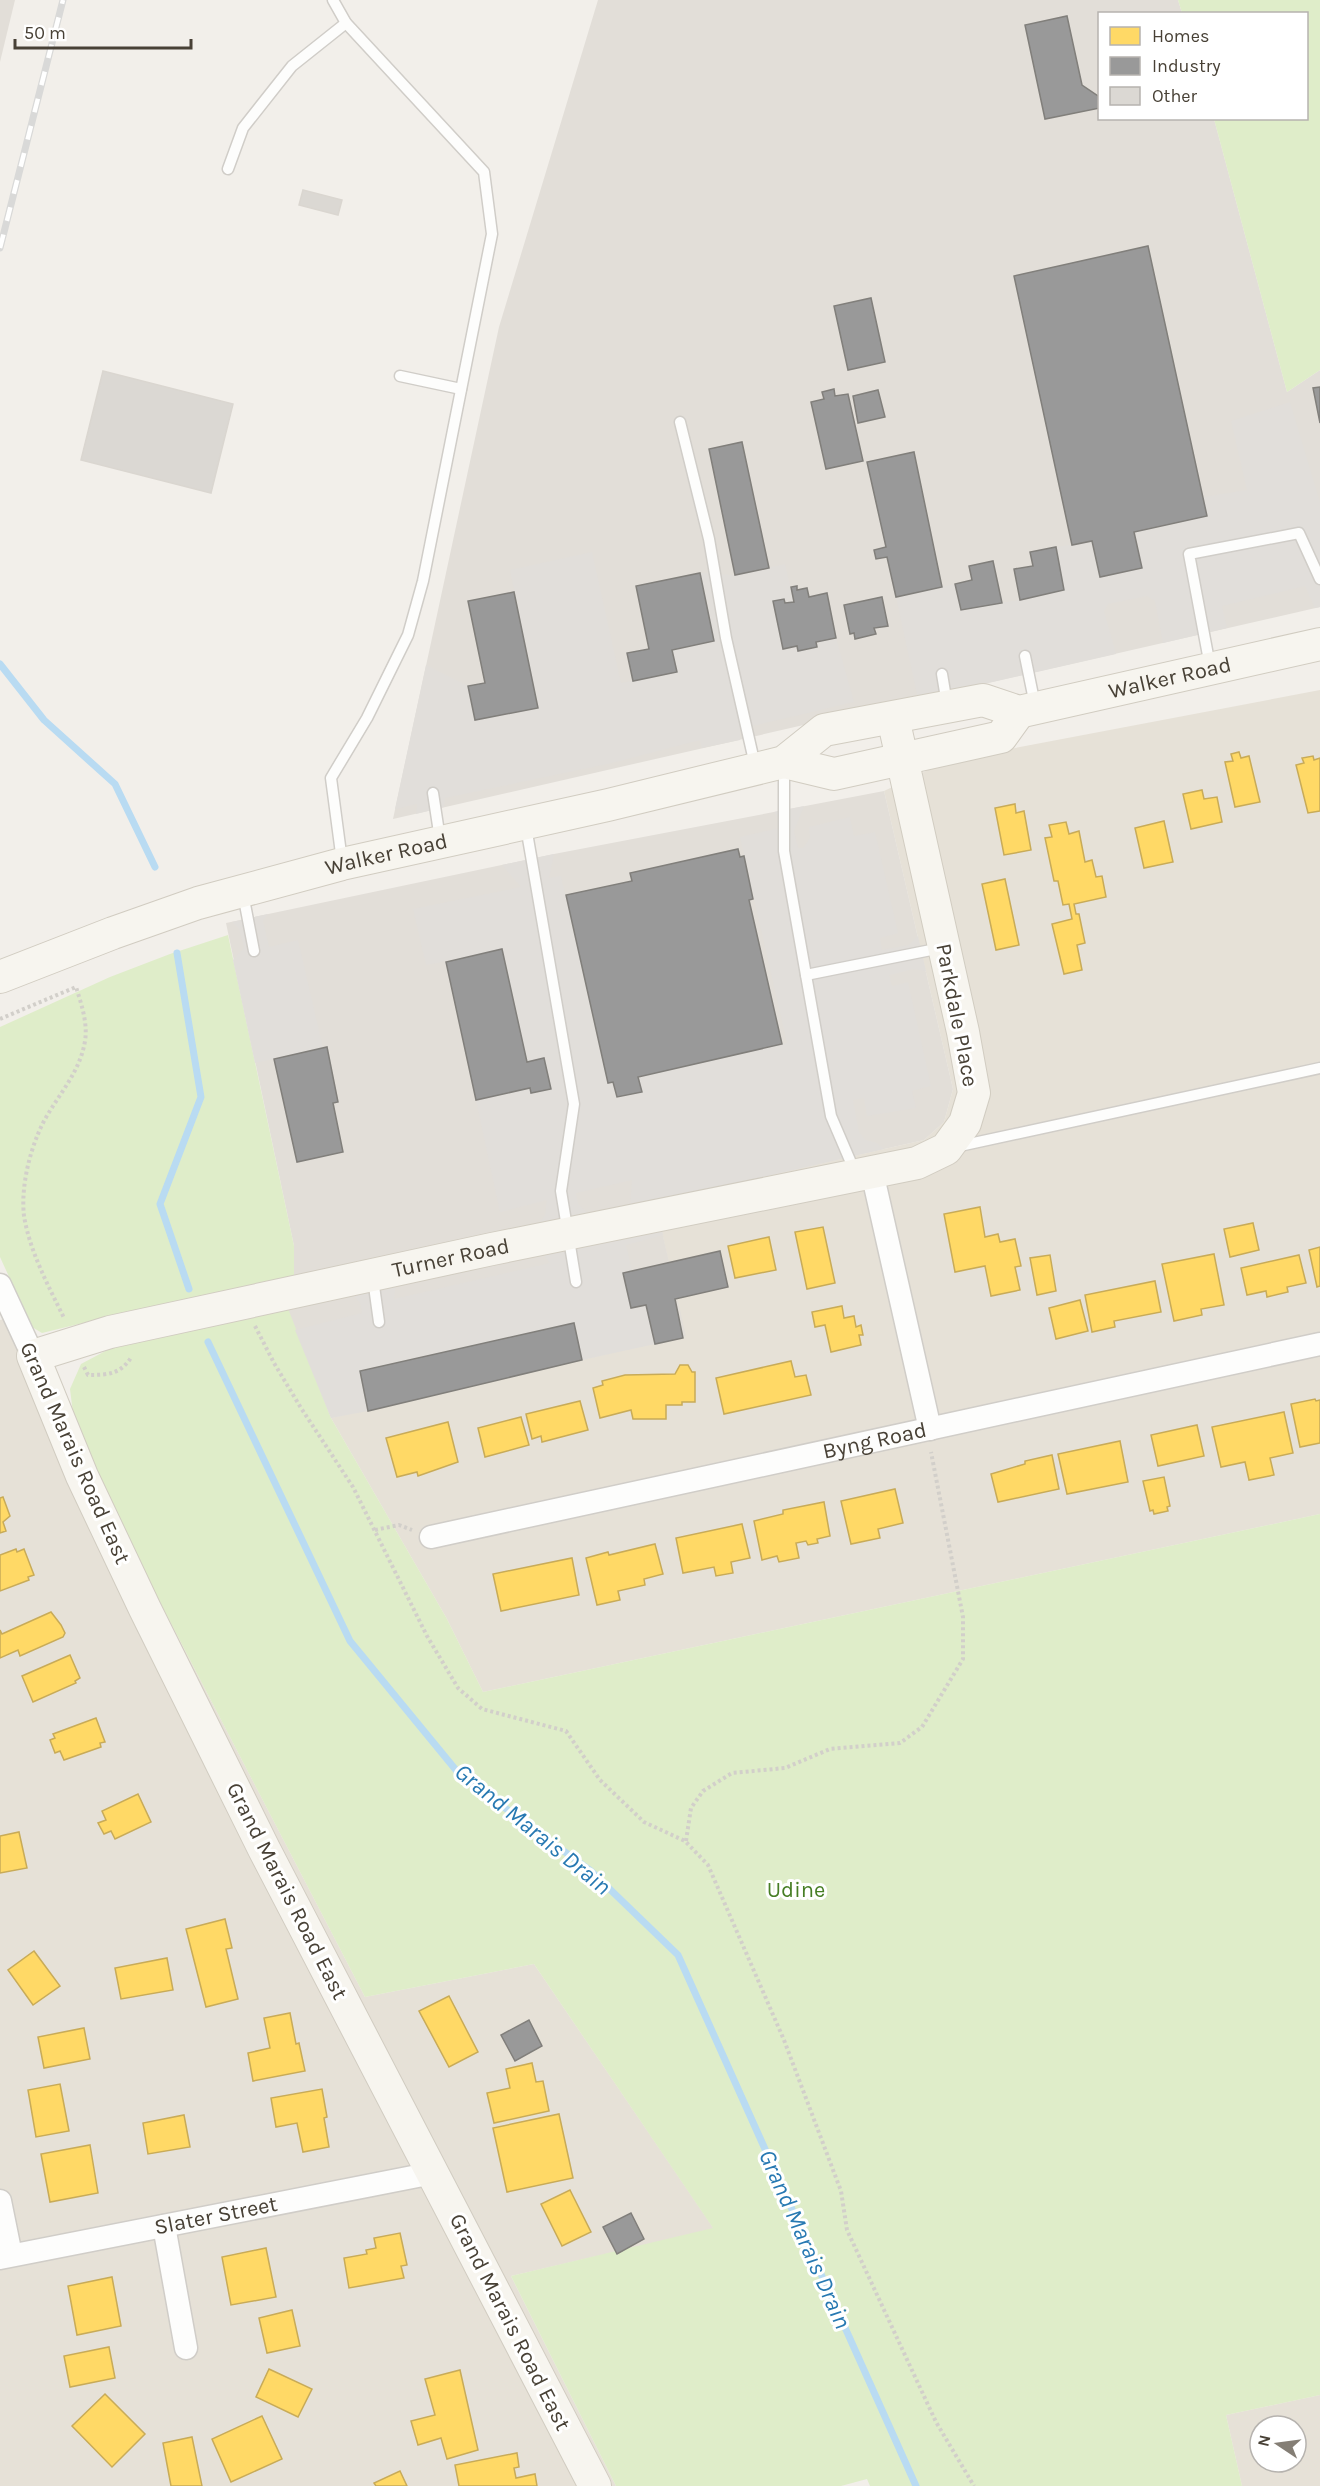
<svg xmlns="http://www.w3.org/2000/svg" width="1320" height="2486" font-family="Karla,sans-serif">
  <style>
    .residential { fill: #e6e1d7; fill-rule: evenodd }
    .industrial { fill: #e2ded8 }
    .green { fill: #dfedc9 }
    .parking { fill: #e1deda }
    .homes { fill: #ffd966; stroke: #c8ab58; stroke-width: 1.5 }
    .industry { fill: #999; stroke: #817f7b; stroke-width: 1.5 }
    .lines { fill: none; stroke-linecap: round; stroke-linejoin: round }
    .stream { stroke: #b9dbf2; stroke-width: 7 }
    .building { fill: #dbd8d3; stroke: #dad6d0; stroke-width: 1.5 }
    .lane-casing { stroke: #d0cdc8; stroke-width: 13 }
    .street-casing { stroke: #d0cdc8; stroke-width: 25 }
    .secondary-casing { stroke: #d1ccc1; stroke-width: 34 }
    .path { stroke: #d2cfca; stroke-width: 4; stroke-dasharray: 3 3; stroke-linecap: butt }
    .lane { stroke: #fdfdfc; stroke-width: 10 }
    .street { stroke: #fdfdfc; stroke-width: 22 }
    .secondary { stroke: #f7f5ef; stroke-width: 32 }
    .rail-casing { stroke: #d9d9d8; stroke-width: 7 }
    .rail { stroke: #fff; stroke-width: 4.5; stroke-dasharray: 14; stroke-linecap: butt }
    .labels { text-anchor: middle; dominant-baseline: central; stroke-width: 6; stroke-linejoin: round; paint-order: stroke }
    .street-label { font-size: 22px; fill: #484136; stroke: #fff }
    .park-label { font-size: 22px; fill: #477e25; stroke: #fff }
    .water-label { font-size: 24px; font-style: italic; fill: #2779b2; stroke: #fff }
  </style>
  <rect width="100%" height="100%" fill="#f2efea"/>
  <g class="residential">
    <path d="M1320,690V1514L483,1692L447,1619L331,1418L685,1336L655,1201L924,1140L944,1122L953,1089L884,791L947,761Z"/>
    <path d="M26,1314L123,1531L365,1997L534,1964L714,2229L511,2276L616,2486H0V1320Z"/>
    <path d="M1320,2395V2486H1242L1226,2415ZM1260,2426H1296V2462H1260Z"/>
  </g>
  <g class="industrial">
    <path d="M0,0H15L0,62Z"/>
    <path d="M598,0H1178L1182,13L1100,14V118L1214,119L1287,392L1320,370V607L393,819L499,327Z"/>
    <path d="M884,791L953,1089L944,1122L924,1140L655,1201L686,1336L331,1418L289,1315L287,1306L294,1278V1246L226,923L554,854Z"/>
  </g>
  <g class="green">
    <path d="M1178,0H1320V370L1287,392L1214,119L1306,118V14L1182,13Z"/>
    <path d="M228,935L294,1246V1278L132,1311L42,1333L32,1327L0,1257V1027L110,977L170,954Z"/>
    <path d="M287,1306L331,1418L447,1619L483,1692L1320,1514V2395L1226,2415L1242,2486H870L867,2479L841,2486H616L511,2276L713,2228L534,1964L365,1997L123,1531L74,1421L70,1389L81,1364L111,1348Z"/>
  </g>
  <g class="parking">
    <path d="M1290,402L1320,502V607L1315,608L1305,586L1222,606L1227,628L1163,643L1155,601L1147,596L1108,604L1104,611L1116,654L918,699L896,597L955,584L961,609L1020,600L1064,590L1056,547L1092,541L1142,568L1134,532L1206,516L1203,497L1247,490L1231,421Z"/>
    <path d="M592,552L621,683L676,672L672,650L714,641L700,573L735,575L785,564L794,602L785,603L784,599L773,601L783,649L797,646L798,651L817,647L816,642L836,638L854,702L740,729V740L702,748L700,740L612,763L445,798L444,807L416,814L417,804L395,809L426,665L468,686L475,720L538,708L510,570Z"/>
    <path d="M804,806L794,831L798,848H803L810,838L809,827L850,817L854,836L875,832L898,933L880,938L882,950L909,945L918,936L926,971L913,969L889,975L892,986L908,982L931,1086L912,1091L916,1108L867,1116L864,1098L853,1100L859,1132L865,1140L877,1143L884,1149L630,1208L632,1180L576,1193L578,1204L590,1215L536,1228L545,1215L547,1200L500,1212L476,1100L530,1088L532,1093L551,1089L544,1059L527,1062L502,950L426,965L413,909L521,887L502,865L554,854L549,878L561,876L608,1083L613,1082L617,1097L642,1092L638,1077L787,1043L740,837L780,828L779,819L774,812Z"/>
    <path d="M268,914L263,921L269,947L298,940L323,1048L255,1063L233,960L244,948L239,929L232,922Z"/>
    <path d="M661,1225L663,1235L626,1245L632,1271L624,1273L646,1305L655,1344L582,1360L574,1323L360,1370L368,1411L331,1418L295,1330L362,1313L360,1303L349,1290L396,1281L394,1299L550,1263L541,1251Z"/>
  </g>
  <g class="homes">
    <path d="M1239,752L1241,758L1249,756L1260,802L1235,807L1225,762L1233,761L1231,754Z"/>
    <path d="M1313,756L1314,760L1320,758V811L1308,813L1296,765L1304,763L1302,758Z"/>
    <path d="M1202,790L1204,799L1217,797L1222,822L1191,829L1183,794Z"/>
    <path d="M1015,804L1016,813L1024,811L1031,850L1004,855L995,808Z"/>
    <path d="M1164,821L1173,862L1144,868L1135,828Z"/>
    <path d="M1066,822L1069,834L1079,831L1085,862L1092,860L1096,877L1102,876L1106,897L1074,904L1076,914H1079L1085,943L1077,945L1082,970L1064,974L1052,924L1072,919L1069,904L1063,905L1058,881H1054L1045,838L1052,837L1049,825Z"/>
    <path d="M1005,879L1019,945L996,950L982,884Z"/>
    <path d="M980,1207L985,1237L998,1234L1000,1242L1015,1239L1021,1266L1015,1267L1020,1290L991,1296L985,1266L955,1272L944,1214Z"/>
    <path d="M1253,1223L1259,1250L1230,1257L1224,1229Z"/>
    <path d="M823,1227L835,1283L807,1289L795,1232Z"/>
    <path d="M769,1237L776,1270L735,1278L728,1246Z"/>
    <path d="M1320,1247V1286L1317,1287L1309,1250Z"/>
    <path d="M1214,1254L1224,1305L1201,1309L1202,1315L1174,1321L1162,1264Z"/>
    <path d="M1050,1255L1056,1291L1037,1295L1030,1258Z"/>
    <path d="M1299,1255L1306,1283L1287,1287L1288,1292L1267,1297L1266,1291L1247,1295L1241,1268Z"/>
    <path d="M1155,1281L1161,1312L1114,1321L1115,1327L1092,1332L1085,1295Z"/>
    <path d="M1080,1300L1088,1331L1056,1339L1049,1308Z"/>
    <path d="M842,1306L844,1318L854,1316L856,1327L861,1325L863,1335H859L861,1345L831,1352L825,1325L815,1327L812,1312Z"/>
    <path d="M791,1361L795,1377L806,1375L811,1395L724,1414L716,1378Z"/>
    <path d="M680,1365H688L692,1372H695V1402H682V1405H666V1419H633L631,1410L600,1418L593,1388L603,1385L602,1381L625,1375L675,1374Z"/>
    <path d="M1315,1399L1316,1401L1320,1400V1443L1300,1447L1291,1404Z"/>
    <path d="M580,1401L588,1430L542,1442L541,1436L532,1439L526,1414Z"/>
    <path d="M1284,1412L1293,1453L1270,1458L1274,1475L1249,1480L1245,1462L1221,1467L1212,1427Z"/>
    <path d="M521,1417L529,1445L485,1457L478,1428Z"/>
    <path d="M448,1422L458,1462L418,1476L417,1472L397,1477L386,1438Z"/>
    <path d="M1197,1425L1204,1456L1158,1466L1151,1435Z"/>
    <path d="M1120,1441L1128,1482L1067,1494L1058,1454Z"/>
    <path d="M1052,1455L1059,1489L998,1502L991,1474L1025,1464V1461Z"/>
    <path d="M1164,1477L1170,1506L1167,1507L1168,1511L1154,1514L1153,1510L1150,1511L1143,1481Z"/>
    <path d="M895,1489L903,1523L878,1529L880,1538L851,1544L841,1501Z"/>
    <path d="M3,1497L10,1516L3,1522L6,1531L0,1533V1498Z"/>
    <path d="M824,1502L830,1536L817,1539L818,1543L808,1545L806,1541L796,1543L799,1558L779,1562L777,1556L762,1560L754,1521L783,1514V1510Z"/>
    <path d="M742,1524L750,1558L731,1562L733,1573L716,1576L714,1567L683,1573L676,1538Z"/>
    <path d="M655,1544L663,1574L644,1579L645,1585L618,1591L620,1600L597,1605L586,1558L608,1552L609,1555Z"/>
    <path d="M16,1549L17,1552L24,1549L34,1575L28,1577L29,1580L0,1591V1555Z"/>
    <path d="M572,1558L579,1595L501,1611L493,1574Z"/>
    <path d="M51,1612L61,1625L65,1633L63,1637L20,1656L18,1650L0,1658V1630L2,1634Z"/>
    <path d="M70,1655L80,1678L75,1681L76,1683L33,1702L22,1676Z"/>
    <path d="M96,1718L105,1742L100,1743L101,1747L64,1760L60,1751L55,1753L50,1740L55,1738L53,1734Z"/>
    <path d="M138,1794L151,1822L115,1839L111,1831L104,1834L98,1823L106,1820L102,1811Z"/>
    <path d="M19,1832L27,1868L0,1873V1836Z"/>
    <path d="M225,1919L232,1948L226,1949L238,1999L206,2007L186,1929Z"/>
    <path d="M34,1951L60,1986L33,2005L8,1970Z"/>
    <path d="M167,1958L173,1990L121,1999L115,1968Z"/>
    <path d="M449,1996L478,2052L449,2067L419,2011Z"/>
    <path d="M290,2013L296,2044L299,2043L305,2071L253,2081L248,2053L270,2048L264,2018Z"/>
    <path d="M84,2028L90,2059L44,2068L38,2037Z"/>
    <path d="M532,2063L536,2082L543,2081L549,2111L494,2123L487,2093L510,2088L506,2069Z"/>
    <path d="M60,2084L69,2131L36,2137L28,2090Z"/>
    <path d="M322,2089L327,2117L324,2118L329,2147L303,2152L297,2123L276,2127L271,2098Z"/>
    <path d="M559,2114L573,2178L507,2192L493,2128Z"/>
    <path d="M184,2115L190,2147L148,2154L143,2123Z"/>
    <path d="M90,2145L98,2193L50,2202L41,2154Z"/>
    <path d="M570,2190L591,2232L562,2246L541,2204Z"/>
    <path d="M400,2233L407,2265L401,2266L404,2278L349,2288L344,2258L367,2254L366,2250L376,2248L374,2238Z"/>
    <path d="M266,2248L276,2297L231,2305L222,2257Z"/>
    <path d="M112,2277L121,2326L77,2335L68,2286Z"/>
    <path d="M292,2310L300,2346L267,2353L259,2318Z"/>
    <path d="M109,2347L115,2378L70,2387L64,2356Z"/>
    <path d="M269,2369L312,2389L298,2417L256,2397Z"/>
    <path d="M460,2370L478,2450L447,2459L441,2438L418,2445L411,2421L435,2415L425,2379Z"/>
    <path d="M105,2394L145,2434L112,2467L72,2426Z"/>
    <path d="M262,2416L282,2459L231,2482L212,2439Z"/>
    <path d="M192,2437L202,2486H171L163,2443Z"/>
    <path d="M517,2453L519,2467L514,2468L516,2478L535,2474L537,2486H459L455,2465Z"/>
    <path d="M400,2471L407,2486H376L374,2483Z"/>
  </g>
  <g class="industry">
    <path d="M1067,16L1082,85L1098,96L1100,108L1045,119L1025,25Z"/>
    <path d="M1148,246L1207,516L1134,532L1142,568L1100,577L1092,541L1072,545L1014,276Z"/>
    <path d="M871,298L885,362L848,370L834,306Z"/>
    <path d="M1320,387V423L1313,388Z"/>
    <path d="M834,389L835,396L848,394L863,461L826,469L811,402L824,399L822,392Z"/>
    <path d="M878,390L885,417L858,423L853,396Z"/>
    <path d="M742,442L769,568L735,575L709,449Z"/>
    <path d="M914,452L942,587L896,597L887,557L876,559L874,550L886,547L867,462Z"/>
    <path d="M1056,547L1064,590L1020,600L1014,569L1033,566L1030,552Z"/>
    <path d="M993,561L1002,603L961,610L955,584L972,580L969,566Z"/>
    <path d="M700,573L714,641L672,650L677,672L633,681L627,653L649,649L636,586Z"/>
    <path d="M797,586V590L807,588L809,597L827,593L836,638L816,642L817,647L798,651L797,646L783,649L773,601L784,599L785,603L794,602L791,587Z"/>
    <path d="M514,592L538,708L475,720L468,686L485,683L468,601Z"/>
    <path d="M882,597L888,626L874,628L876,634L855,639L854,633L850,634L844,605Z"/>
    <path d="M738,849L740,857L744,856L753,899L749,900L782,1044L638,1077L642,1092L617,1097L613,1082L608,1083L566,895L632,881L630,873Z"/>
    <path d="M502,949L527,1062L544,1058L551,1089L531,1093L530,1088L476,1100L446,962Z"/>
    <path d="M327,1047L338,1102L333,1103L343,1152L297,1162L274,1059Z"/>
    <path d="M720,1251L728,1287L675,1299L683,1338L655,1344L646,1305L631,1308L623,1273Z"/>
    <path d="M574,1323L582,1360L368,1411L360,1371Z"/>
    <path d="M529,2020L542,2046L515,2061L501,2035Z"/>
    <path d="M631,2213L644,2239L617,2254L603,2227Z"/>
  </g>
  <g class="lines">
    <g class="stream">
      <path d="M0,664L44,720L115,784L155,867"/>
      <path d="M177,953L201,1097L160,1204L189,1289"/>
      <path d="M208,1342L350,1641L460,1775L591,1871L678,1955L916,2486"/>
    </g>
  </g>
  <g class="building">
    <path d="M303,190L342,200L338,215L299,205Z"/>
    <path d="M103,371L233,404L211,493L81,460Z"/>
  </g>
  <g class="lines">
    <defs>
      <g id="lane">
        <path d="M333,0L346,23L484,172L492,234L423,581L408,635L367,718L331,778L342,861"/>
        <path d="M228,169L243,128L292,66L346,23"/>
        <path d="M400,376L461,389"/>
        <path d="M680,422L709,539L726,638L755,765"/>
        <path d="M1025,656L1035,705"/>
        <path d="M1210,666L1189,554L1299,533L1320,579"/>
        <path d="M942,674L947,704"/>
        <path d="M784,765V851L831,1116L855,1172"/>
        <path d="M433,793L440,839"/>
        <path d="M526,827L574,1104L561,1191L576,1282"/>
        <path d="M243,894L254,951"/>
        <path d="M806,975L941,948"/>
        <path d="M955,1147L1320,1068"/>
        <path d="M373,1279L379,1322"/>
      </g>
      <g id="street">
        <path d="M872,1172L930,1429"/>
        <path d="M0,1285L33,1356"/>
        <path id="s1" d="M431,1537L1320,1344"/>
        <path d="M0,2201L11,2255"/>
        <path d="M164,2226L186,2348"/>
        <path id="s2" d="M0,2258L433,2173"/>
      </g>
      <g id="secondary">
        <path d="M784,762L834,774L1001,737L1019,712"/>
        <path id="s3" d="M0,977L113,933L198,903L342,864L608,805L784,762L824,730L983,700L1019,712L1320,644"/>
        <path id="s4" d="M595,2486L264,1849L145,1609L82,1476L33,1356L110,1332L492,1249L917,1163L946,1149L965,1123L974,1093L963,1032L893,718"/>
      </g>
    </defs>
    <use href="#lane" class="lane-casing"/>
    <use href="#street" class="street-casing"/>
    <use href="#secondary" class="secondary-casing"/>
    <g class="path">
      <path d="M0,1019L76,987C81,1003 88,1023 85,1041C79,1078 51,1101 38,1134C28,1158 21,1190 24,1216C30,1252 48,1285 64,1318"/>
      <path d="M255,1326L274,1363L301,1408L353,1487L427,1636L458,1688L482,1709L566,1731L600,1780L644,1822L685,1841L708,1865L784,2040L841,2191L847,2230L936,2422L974,2486"/>
      <path d="M84,1367L88,1375C109,1375 121,1374 132,1356"/>
      <path d="M375,1530L399,1525L412,1530"/>
      <path d="M686,1841L691,1808L703,1791L732,1773L785,1768L830,1749L900,1743L922,1727L963,1659V1617L931,1452"/>
    </g>
    <use href="#lane" class="lane"/>
    <use href="#street" class="street"/>
    <use href="#secondary" class="secondary"/>
    <defs>
      <path id="rail" d="M0,248L63,0"/>
    </defs>
    <use href="#rail" class="rail-casing"/>
    <use href="#rail" class="rail"/>
  </g>
  <g class="labels">
    <g class="street-label">
      <text stroke="none"><textPath href="#s3" startOffset="1220">Walker Road</textPath></text>
      <text stroke="none"><textPath href="#s3" startOffset="406">Walker Road</textPath></text>
      <text transform="translate(957 1015) rotate(79)">Parkdale Place</text>
      <text stroke="none"><textPath href="#s4" startOffset="1692">Turner Road</textPath></text>
      <text stroke="none"><textPath href="#s1" startOffset="454">Byng Road</textPath></text>
      <text transform="translate(75 1453) rotate(66)">Grand Marais Road East</text>
      <text transform="translate(287 1891) rotate(63)">Grand Marais Road East</text>
      <text stroke="none"><textPath href="#s2" startOffset="220">Slater Street</textPath></text>
      <text transform="translate(510 2322) rotate(63)">Grand Marais Road East</text>
    </g>
    <g class="park-label">
      <text x="796" y="1890">Udine</text>
    </g>
    <g class="water-label">
      <text transform="translate(533 1829) rotate(39)">Grand Marais Drain</text>
      <text transform="translate(805 2239) rotate(66)">Grand Marais Drain</text>
    </g>
  </g>
  <rect x="1098" y="12" width="210" height="108" fill="#ffffff" stroke="#b6b3af" stroke-width="1.5"/>
  <rect x="1110" y="27" width="30" height="18" fill="#ffd966" stroke="#b6b3af" stroke-width="1.5"/>
  <text x="1152" y="42" font-size="18" fill="#484136">Homes</text>
  <rect x="1110" y="57" width="30" height="18" fill="#999999" stroke="#b6b3af" stroke-width="1.5"/>
  <text x="1152" y="72" font-size="18" fill="#484136">Industry</text>
  <rect x="1110" y="87" width="30" height="18" fill="#dbd8d3" stroke="#b6b3af" stroke-width="1.5"/>
  <text x="1152" y="102" font-size="18" fill="#484136">Other</text>
  <g transform="translate(1278 2444) rotate(283)"><circle r="28" fill="#ffffff" stroke="#b6b3af" stroke-width="1.5"/>
  <path d="M0-4.5L10 22L0 15L-10 22Z" fill="#847e75"/>
  <text y="-9" font-size="16" font-weight="bold" text-anchor="middle" fill="#484136">N</text>
  </g>
  <path d="M15 39v9h176v-9" fill="none" stroke="#484136" stroke-width="3"/>
  <text x="24" y="39" font-size="18" fill="#484136" stroke="#ffffff" stroke-width="4.5" paint-order="stroke">50 m</text>
</svg>
